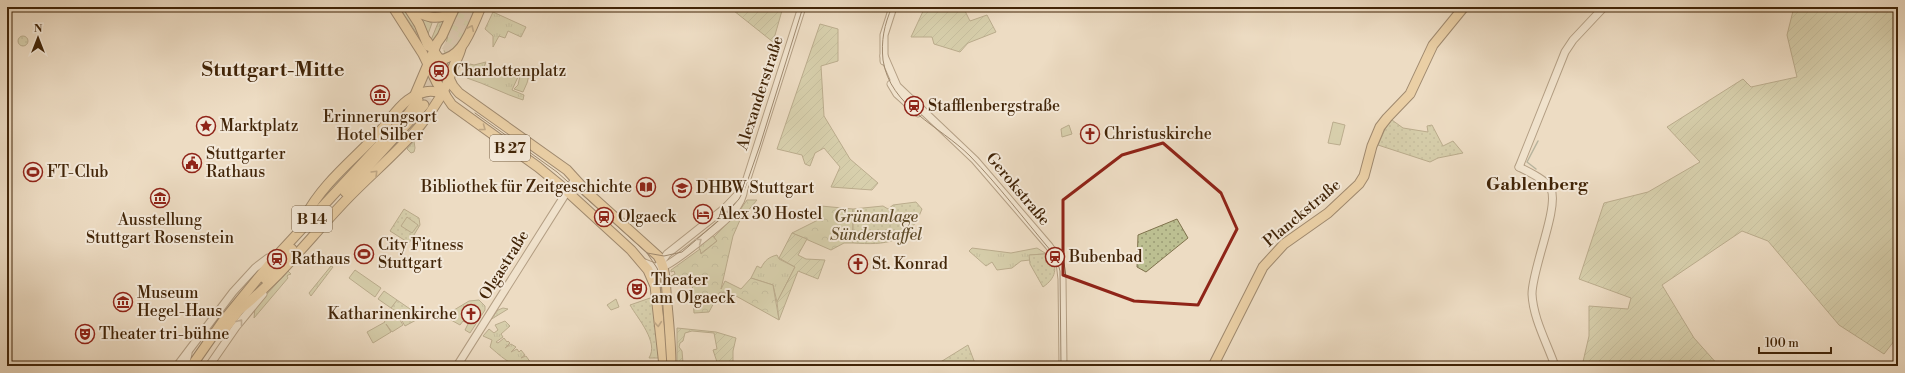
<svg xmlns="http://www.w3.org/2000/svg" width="1905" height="373" font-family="'Libre Bodoni',serif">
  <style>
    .grass { fill: url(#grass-tufts); stroke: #7f724c }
    .forest { fill: url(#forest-crowns); stroke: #7f724c }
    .park { fill: url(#park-dots); stroke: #7f724c }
    .garden { fill: url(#garden-furrows); stroke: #7f724c }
    .pitch { fill: #bcbf91; stroke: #7f724c }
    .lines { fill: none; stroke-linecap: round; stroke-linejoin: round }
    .stream { stroke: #76806e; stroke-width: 1.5 }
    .major-tunnel { stroke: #cbb79e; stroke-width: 9; stroke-dasharray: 9 4.5; stroke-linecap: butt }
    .minor-casing { stroke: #6d5337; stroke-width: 9 }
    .major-casing { stroke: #422508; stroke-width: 11 }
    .minor { stroke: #f3e8d8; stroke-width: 7 }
    .major { stroke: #e6be82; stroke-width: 9 }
    .tram { stroke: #422508; stroke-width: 1 }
    .oneway { stroke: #8c6a3f }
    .oneway2 { stroke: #9a8670 }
    .marked { fill: none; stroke: #8f2418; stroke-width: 3; stroke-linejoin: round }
    .labels { text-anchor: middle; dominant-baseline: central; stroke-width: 4; stroke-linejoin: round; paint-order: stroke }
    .shield { fill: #f3e8d8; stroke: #776046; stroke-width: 1 }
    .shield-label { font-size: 15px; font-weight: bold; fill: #422508 }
    .poi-label { font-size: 16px; fill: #422508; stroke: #f3e8d8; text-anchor: start }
    .street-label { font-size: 16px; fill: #422508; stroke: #f3e8d8 }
    .park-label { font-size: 16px; font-style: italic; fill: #604c2a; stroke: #f3e8d8 }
    .quarter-label { font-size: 18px; font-weight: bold; fill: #422508; stroke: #f3e8d8 }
    .district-label { font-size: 20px; font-weight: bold; fill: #422508; stroke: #f3e8d8 }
  </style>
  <defs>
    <pattern id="grass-tufts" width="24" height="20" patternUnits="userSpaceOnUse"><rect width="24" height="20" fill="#bcbf91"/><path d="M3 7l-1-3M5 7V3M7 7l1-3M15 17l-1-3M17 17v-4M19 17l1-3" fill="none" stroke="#9a9b74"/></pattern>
    <pattern id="forest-crowns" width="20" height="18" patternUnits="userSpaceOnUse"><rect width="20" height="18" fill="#bcbf91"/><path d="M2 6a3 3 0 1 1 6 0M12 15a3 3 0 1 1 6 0" fill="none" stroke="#9a9b74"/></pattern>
    <pattern id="park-dots" width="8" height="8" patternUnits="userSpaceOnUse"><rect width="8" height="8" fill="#bcbf91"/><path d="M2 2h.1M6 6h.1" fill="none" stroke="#9a9b74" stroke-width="1.8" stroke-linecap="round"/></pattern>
    <pattern id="garden-furrows" width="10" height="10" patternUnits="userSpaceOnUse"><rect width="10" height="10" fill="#bcbf91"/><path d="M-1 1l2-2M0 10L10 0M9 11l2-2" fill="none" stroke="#9a9b74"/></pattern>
  </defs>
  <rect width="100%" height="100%" fill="#eddcc3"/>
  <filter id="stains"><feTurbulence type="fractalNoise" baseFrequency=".005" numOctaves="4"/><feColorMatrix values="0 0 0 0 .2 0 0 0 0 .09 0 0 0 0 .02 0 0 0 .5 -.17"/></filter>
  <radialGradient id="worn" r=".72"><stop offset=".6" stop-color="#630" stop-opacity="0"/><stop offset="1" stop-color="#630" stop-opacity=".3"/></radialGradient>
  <g class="grass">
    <path d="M399,7H404L420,36L418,35Z"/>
    <path d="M461,7H468L477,12L457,50L446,54L444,51L449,32Z"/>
    <path d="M493,12L526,27L521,37L508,31L505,38L499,36L493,47V36L485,29Z"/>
    <path d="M419,17L432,23L428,34Z"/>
    <path d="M444,20L434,44L431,40L438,23Z"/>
    <path d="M486,62L483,70L495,75L498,68L518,77L512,90L524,95L523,100C504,94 486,84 467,78V69L470,64L474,65Z"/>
    <path d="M521,71L529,75L527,83L523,92L514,89L518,85Z"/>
    <path d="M1069,125L1072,134L1062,137L1061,129Z"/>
    <path d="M414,141L415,148L414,152L411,153L407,149Z"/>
    <path d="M712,235L717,241L700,254L699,246Z"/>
    <path d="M972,248L1011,253L1037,248L1045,253L1044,254L1030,255V260L1021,261L1012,268L997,270L992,262L986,266L969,251Z"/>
    <path d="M777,255L779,259L795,267L777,302L773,285L751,278L757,266L761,268C765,260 769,257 777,255Z"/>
    <path d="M331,266L333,267L311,296L309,293Z"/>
    <path d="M288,271L291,274L288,275L287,276L288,278L254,318L255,307Z"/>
    <path d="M616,299L619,307L611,310L607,305Z"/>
    <path d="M479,300L485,306V310L470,333L465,330L468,324L463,321L460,325L451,320L449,313L469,301Z"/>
    <path d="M503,308L508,309L490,320L498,310Z"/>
    <path d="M505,321L510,326L501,334L503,337L496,342L498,343L504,338L507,342L508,341L510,343L505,348L511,344L516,347L511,352L517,349L519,352L521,350L525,355L521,358L526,356L531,363C517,373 501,356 490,347L492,340L483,336L489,329L494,333L498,330L495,325Z"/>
  </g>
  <g class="forest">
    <path d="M747,200H757L740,220L733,236L721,289L725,281L741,289L751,278L773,285L779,320L736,296L721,292L719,293L709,312L694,313L692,281L672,282L671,276L675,274L674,271L671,272V270L700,249L701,254L717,241L714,237L740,210Z"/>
    <path d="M821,206L853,209V243H844L831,250L792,233L820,219Z"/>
  </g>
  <g class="park">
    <path d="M420,7H444C436,14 428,14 420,7Z"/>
    <circle cx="23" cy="41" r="5"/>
    <path d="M1392,120L1403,128L1428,132L1427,126L1432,125L1443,146L1453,141L1463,153L1438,158L1430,162L1378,145L1386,127Z"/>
    <path d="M916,202L922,209C909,244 885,245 853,243V209L883,206L888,209L893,205Z"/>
    <path d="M404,209L419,218L420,225L409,243L390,231Z"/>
    <path d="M1177,219L1188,238L1146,272L1137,267L1138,235Z"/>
    <path d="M1044,254L1050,255C1058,268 1056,278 1043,287L1030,264L1029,255Z"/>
    <path d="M653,297L660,358H649C659,342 638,319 630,305Z"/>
    <path d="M397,300L413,311L412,314L418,316V319L405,326L399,316L400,314L391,308Z"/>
    <path d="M968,345L976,366H934Z"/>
  </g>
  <g class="garden">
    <path d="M729,7H783L773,42Z"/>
    <path d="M925,7H963L970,21L987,15L996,32L968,43L960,52L934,44L932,37H911Z"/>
    <path d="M1794,7H1898V336L1884,354L1839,325L1768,241L1742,231L1662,285L1694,338L1719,366H1582L1589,336V306L1628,309L1631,298L1579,279L1604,203L1648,192L1700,162L1667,127L1743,79L1751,87L1797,77L1787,35Z"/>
    <path d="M820,24L838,29V61L821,66L824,116L850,159L878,183L872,190L831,187L840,167L824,148L815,153L810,166L805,164L802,155L777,149Z"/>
    <path d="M792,233L807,239L798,255L806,259L825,260L818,279L798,271L779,320L777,302L795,267L779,258Z"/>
    <path d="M677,328L716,332L736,338L733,351V362L746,363V366H732V363L717,362L713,350L717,349L714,333L692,331L685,333L683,341L680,343L679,347L682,351L683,363H677Z"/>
  </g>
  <g class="pitch">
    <path d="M1333,122L1345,125L1340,145L1328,143Z"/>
    <path d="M407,217L418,225L412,233L401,226Z"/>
    <path d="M355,270L381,288L375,297L349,278Z"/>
    <path d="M384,291L397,300L391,308L378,299Z"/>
    <path d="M389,309L397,315L403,325L392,332L386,324L391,332L373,343L367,332L385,322L382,318Z"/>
  </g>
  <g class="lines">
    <path class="stream" d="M1536,169L1527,162L1538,141"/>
    <g class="major-tunnel">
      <path d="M419,98L448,47L466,7"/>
      <path d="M424,105L474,7"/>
    </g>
    <defs>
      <g id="minor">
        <path d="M884,56L897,86L975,160L1049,246L1060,262L1062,279L1063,366"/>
        <path d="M884,61V35L893,7"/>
        <path d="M891,84L897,94L918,113"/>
        <path d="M1519,167C1527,171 1547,180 1551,189C1559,208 1532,269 1532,294C1533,318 1547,343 1555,366"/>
        <path d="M1519,167L1565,52L1573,40L1604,7"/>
        <path d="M642,262C649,264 654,269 662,267C672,265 725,222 733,212C739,205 743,198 744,188L802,7"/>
        <path d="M655,282L657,268L667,254L725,208L744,188"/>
        <path d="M177,366L233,292L255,268L268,258"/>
        <path d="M185,366L188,354"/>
        <path d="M209,366L236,327L263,294"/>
        <path d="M457,366L575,179"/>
      </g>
      <g id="major">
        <path d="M393,7L423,54L437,83L452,105L538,167L560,185L631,250L648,270L655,286L664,366"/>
        <path d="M408,7L419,24L428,46"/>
        <path d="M411,9C426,17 436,21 452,13"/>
        <path d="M427,41L440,60L453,86L459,93L567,170L587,192L658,256C667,270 665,288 667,304C669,325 671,345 671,366"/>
        <path d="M434,59C462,64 472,26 481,7"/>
        <path d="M414,97L437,43L442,36L455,7"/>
        <path d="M345,192L424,105"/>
        <path d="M305,217C323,182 356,158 381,130C390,120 397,108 408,100C421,91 430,89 445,94"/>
        <path d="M265,279L292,249"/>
        <path d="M239,310C281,277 312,235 349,197C387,158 434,124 452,71C454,63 459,57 461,48"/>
        <path d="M221,334L240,309"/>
        <path d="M193,364L223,321L272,261L408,114L418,100"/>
        <path d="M1213,366L1263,267L1284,244L1328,213L1359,184L1364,176L1372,146L1380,127L1387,118L1410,94L1433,45L1464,7"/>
      </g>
    </defs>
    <use href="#minor" class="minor-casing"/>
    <use href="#major" class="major-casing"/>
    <use href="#minor" class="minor"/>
    <use href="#major" class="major"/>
    <g class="tram">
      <path d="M892,7C884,25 881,41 883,60C890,107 940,126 970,156C999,186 1024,219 1051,251L1057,260L1060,271L1061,366"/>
      <path d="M475,113L557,172L647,253L657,268L661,278L667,366"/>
      <path d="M647,253L664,256L682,252L725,215L739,199L745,188L760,145L803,7"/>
    </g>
  </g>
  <defs><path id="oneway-chevron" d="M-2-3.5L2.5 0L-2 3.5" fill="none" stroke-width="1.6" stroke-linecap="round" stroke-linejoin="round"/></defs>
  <g class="oneway">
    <use href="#oneway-chevron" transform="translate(471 28) rotate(-65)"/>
    <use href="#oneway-chevron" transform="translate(483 128) rotate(36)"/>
    <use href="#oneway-chevron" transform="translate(375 173) rotate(-45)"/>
    <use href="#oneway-chevron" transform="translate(658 324) rotate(85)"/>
  </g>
  <g class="oneway2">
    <use href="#oneway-chevron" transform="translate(699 241) rotate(-38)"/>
    <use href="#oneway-chevron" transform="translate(240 322) rotate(-52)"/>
  </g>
  <path d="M0 0H1905V373H0ZM1163,143L1221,193L1237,229L1198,305L1134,301L1063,275V200L1122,155Z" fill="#eddcc3" fill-opacity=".55" fill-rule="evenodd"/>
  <path class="marked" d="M1163,143L1221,193L1237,229L1198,305L1134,301L1063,275V200L1122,155Z"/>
  <defs>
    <symbol id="station-ring" viewBox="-11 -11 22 22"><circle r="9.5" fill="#f3e8d8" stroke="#8f2418" stroke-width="1.5"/><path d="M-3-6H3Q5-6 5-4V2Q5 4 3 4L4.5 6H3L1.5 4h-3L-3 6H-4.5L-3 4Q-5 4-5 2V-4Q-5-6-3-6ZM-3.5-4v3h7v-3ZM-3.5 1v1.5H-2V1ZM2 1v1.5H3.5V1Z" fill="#8f2418"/></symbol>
    <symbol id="museum-ring" viewBox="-11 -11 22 22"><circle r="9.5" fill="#f3e8d8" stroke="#8f2418" stroke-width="1.5"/><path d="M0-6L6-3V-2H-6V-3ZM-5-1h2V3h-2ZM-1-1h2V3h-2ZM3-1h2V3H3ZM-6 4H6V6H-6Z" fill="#8f2418"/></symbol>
    <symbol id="sight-ring" viewBox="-11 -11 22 22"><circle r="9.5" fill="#f3e8d8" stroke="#8f2418" stroke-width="1.5"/><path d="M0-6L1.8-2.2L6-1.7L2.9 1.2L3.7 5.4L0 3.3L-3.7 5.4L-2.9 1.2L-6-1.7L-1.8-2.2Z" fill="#8f2418"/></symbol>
    <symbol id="church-ring" viewBox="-11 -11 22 22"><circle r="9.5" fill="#f3e8d8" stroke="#8f2418" stroke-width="1.5"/><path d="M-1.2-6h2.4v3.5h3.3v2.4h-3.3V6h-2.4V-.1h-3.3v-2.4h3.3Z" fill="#8f2418"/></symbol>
    <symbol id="civic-ring" viewBox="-11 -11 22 22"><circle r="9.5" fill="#f3e8d8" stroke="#8f2418" stroke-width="1.5"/><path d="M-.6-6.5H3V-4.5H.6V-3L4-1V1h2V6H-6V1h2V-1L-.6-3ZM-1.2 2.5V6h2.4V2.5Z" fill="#8f2418"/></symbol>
    <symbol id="stadium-ring" viewBox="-11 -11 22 22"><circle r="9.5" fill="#f3e8d8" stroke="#8f2418" stroke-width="1.5"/><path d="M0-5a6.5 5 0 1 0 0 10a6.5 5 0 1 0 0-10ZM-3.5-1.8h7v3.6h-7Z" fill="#8f2418"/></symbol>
    <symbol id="library-ring" viewBox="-11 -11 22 22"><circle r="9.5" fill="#f3e8d8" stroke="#8f2418" stroke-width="1.5"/><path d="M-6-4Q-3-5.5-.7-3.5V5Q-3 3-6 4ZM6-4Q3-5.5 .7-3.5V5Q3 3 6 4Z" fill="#8f2418"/></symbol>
    <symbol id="university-ring" viewBox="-11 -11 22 22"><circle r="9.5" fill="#f3e8d8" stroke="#8f2418" stroke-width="1.5"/><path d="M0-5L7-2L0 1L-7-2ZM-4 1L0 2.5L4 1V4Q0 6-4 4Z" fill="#8f2418"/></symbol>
    <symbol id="hotel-ring" viewBox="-11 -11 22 22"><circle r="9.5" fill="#f3e8d8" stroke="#8f2418" stroke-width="1.5"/><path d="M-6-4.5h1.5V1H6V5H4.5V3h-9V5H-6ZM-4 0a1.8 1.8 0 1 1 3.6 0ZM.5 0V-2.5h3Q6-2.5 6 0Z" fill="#8f2418"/></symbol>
    <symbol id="theatre-ring" viewBox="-11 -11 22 22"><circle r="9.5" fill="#f3e8d8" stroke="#8f2418" stroke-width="1.5"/><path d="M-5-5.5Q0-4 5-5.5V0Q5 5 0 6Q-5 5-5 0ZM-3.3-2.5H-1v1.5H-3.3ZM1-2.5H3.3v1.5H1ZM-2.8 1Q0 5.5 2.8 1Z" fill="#8f2418"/></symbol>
  </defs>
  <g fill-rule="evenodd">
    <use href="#station-ring" x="428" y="60" width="22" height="22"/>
    <use href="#museum-ring" x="369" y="84" width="22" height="22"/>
    <use href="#station-ring" x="903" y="95" width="22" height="22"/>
    <use href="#sight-ring" x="195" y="115" width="22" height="22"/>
    <use href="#church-ring" x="1079" y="123" width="22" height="22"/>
    <use href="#civic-ring" x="181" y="152" width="22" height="22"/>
    <use href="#stadium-ring" x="22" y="161" width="22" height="22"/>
    <use href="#library-ring" x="635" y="176" width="22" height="22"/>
    <use href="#university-ring" x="671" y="177" width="22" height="22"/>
    <use href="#museum-ring" x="149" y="187" width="22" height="22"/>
    <use href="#hotel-ring" x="692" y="203" width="22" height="22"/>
    <use href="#station-ring" x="593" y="206" width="22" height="22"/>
    <use href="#stadium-ring" x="353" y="243" width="22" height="22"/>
    <use href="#station-ring" x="1044" y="246" width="22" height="22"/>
    <use href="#station-ring" x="266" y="248" width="22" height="22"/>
    <use href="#church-ring" x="847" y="253" width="22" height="22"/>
    <use href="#theatre-ring" x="626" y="278" width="22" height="22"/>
    <use href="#museum-ring" x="112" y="291" width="22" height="22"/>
    <use href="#church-ring" x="460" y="303" width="22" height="22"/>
    <use href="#theatre-ring" x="74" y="323" width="22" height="22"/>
  </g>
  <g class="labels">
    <g class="shield">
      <rect x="490" y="135" width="40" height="26" rx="3"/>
      <rect x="292" y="206" width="40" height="26" rx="3"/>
    </g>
    <g class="shield-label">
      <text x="510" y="148">B 27</text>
      <text x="312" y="219">B 14</text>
    </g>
    <g class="poi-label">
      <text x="453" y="71">Charlottenplatz</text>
      <text x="928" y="106">Stafflenbergstraße</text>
      <text x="380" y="117" text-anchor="middle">Erinnerungsort<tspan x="380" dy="18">Hotel Silber</tspan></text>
      <text x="220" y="126">Marktplatz</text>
      <text x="1104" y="134">Christuskirche</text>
      <text x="206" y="154">Stuttgarter<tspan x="206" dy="18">Rathaus</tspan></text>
      <text x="47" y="172">FT-Club</text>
      <text x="632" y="187" text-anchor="end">Bibliothek für Zeitgeschichte</text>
      <text x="696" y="188">DHBW Stuttgart</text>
      <text x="717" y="214">Alex 30 Hostel</text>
      <text x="618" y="217">Olgaeck</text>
      <text x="160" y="220" text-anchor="middle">Ausstellung<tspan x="160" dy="18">Stuttgart Rosenstein</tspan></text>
      <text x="378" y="245">City Fitness<tspan x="378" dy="18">Stuttgart</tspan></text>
      <text x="1069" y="257">Bubenbad</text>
      <text x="291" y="259">Rathaus</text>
      <text x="872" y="264">St. Konrad</text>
      <text x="651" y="280">Theater<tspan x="651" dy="18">am Olgaeck</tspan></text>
      <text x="137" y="293">Museum<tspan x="137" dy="18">Hegel-Haus</tspan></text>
      <text x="457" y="314" text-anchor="end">Katharinenkirche</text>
      <text x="99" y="334">Theater tri-bühne</text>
    </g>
    <g class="street-label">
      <text transform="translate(760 93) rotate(-72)">Alexanderstraße</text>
      <text transform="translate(1018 189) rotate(50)">Gerokstraße</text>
      <text transform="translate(1302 213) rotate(-40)">Planckstraße</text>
      <text transform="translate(504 265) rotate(-58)">Olgastraße</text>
    </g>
    <g class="park-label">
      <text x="876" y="217">Grünanlage<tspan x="876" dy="18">Sünderstaffel</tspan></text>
    </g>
    <g class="quarter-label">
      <text x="1537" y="184">Gablenberg</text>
    </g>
    <g class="district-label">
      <text x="273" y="70">Stuttgart-Mitte</text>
    </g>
  </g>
  <rect width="1905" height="373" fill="none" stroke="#eddcc3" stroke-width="24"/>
  <rect x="8" y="8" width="1889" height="357" fill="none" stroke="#422508" stroke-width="2"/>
  <rect x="12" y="12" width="1881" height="349" fill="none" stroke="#422508"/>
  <g transform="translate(38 38)" stroke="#f3e8d8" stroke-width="3" paint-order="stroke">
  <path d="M0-3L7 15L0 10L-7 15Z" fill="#422508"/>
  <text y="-6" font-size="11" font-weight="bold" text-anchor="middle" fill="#422508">N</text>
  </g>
  <path d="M1759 347v6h72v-6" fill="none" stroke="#422508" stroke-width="2"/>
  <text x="1765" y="347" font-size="12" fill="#422508" stroke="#f3e8d8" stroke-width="3" paint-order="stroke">100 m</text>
  <rect width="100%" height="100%" filter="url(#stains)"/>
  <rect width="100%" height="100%" fill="url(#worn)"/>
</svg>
